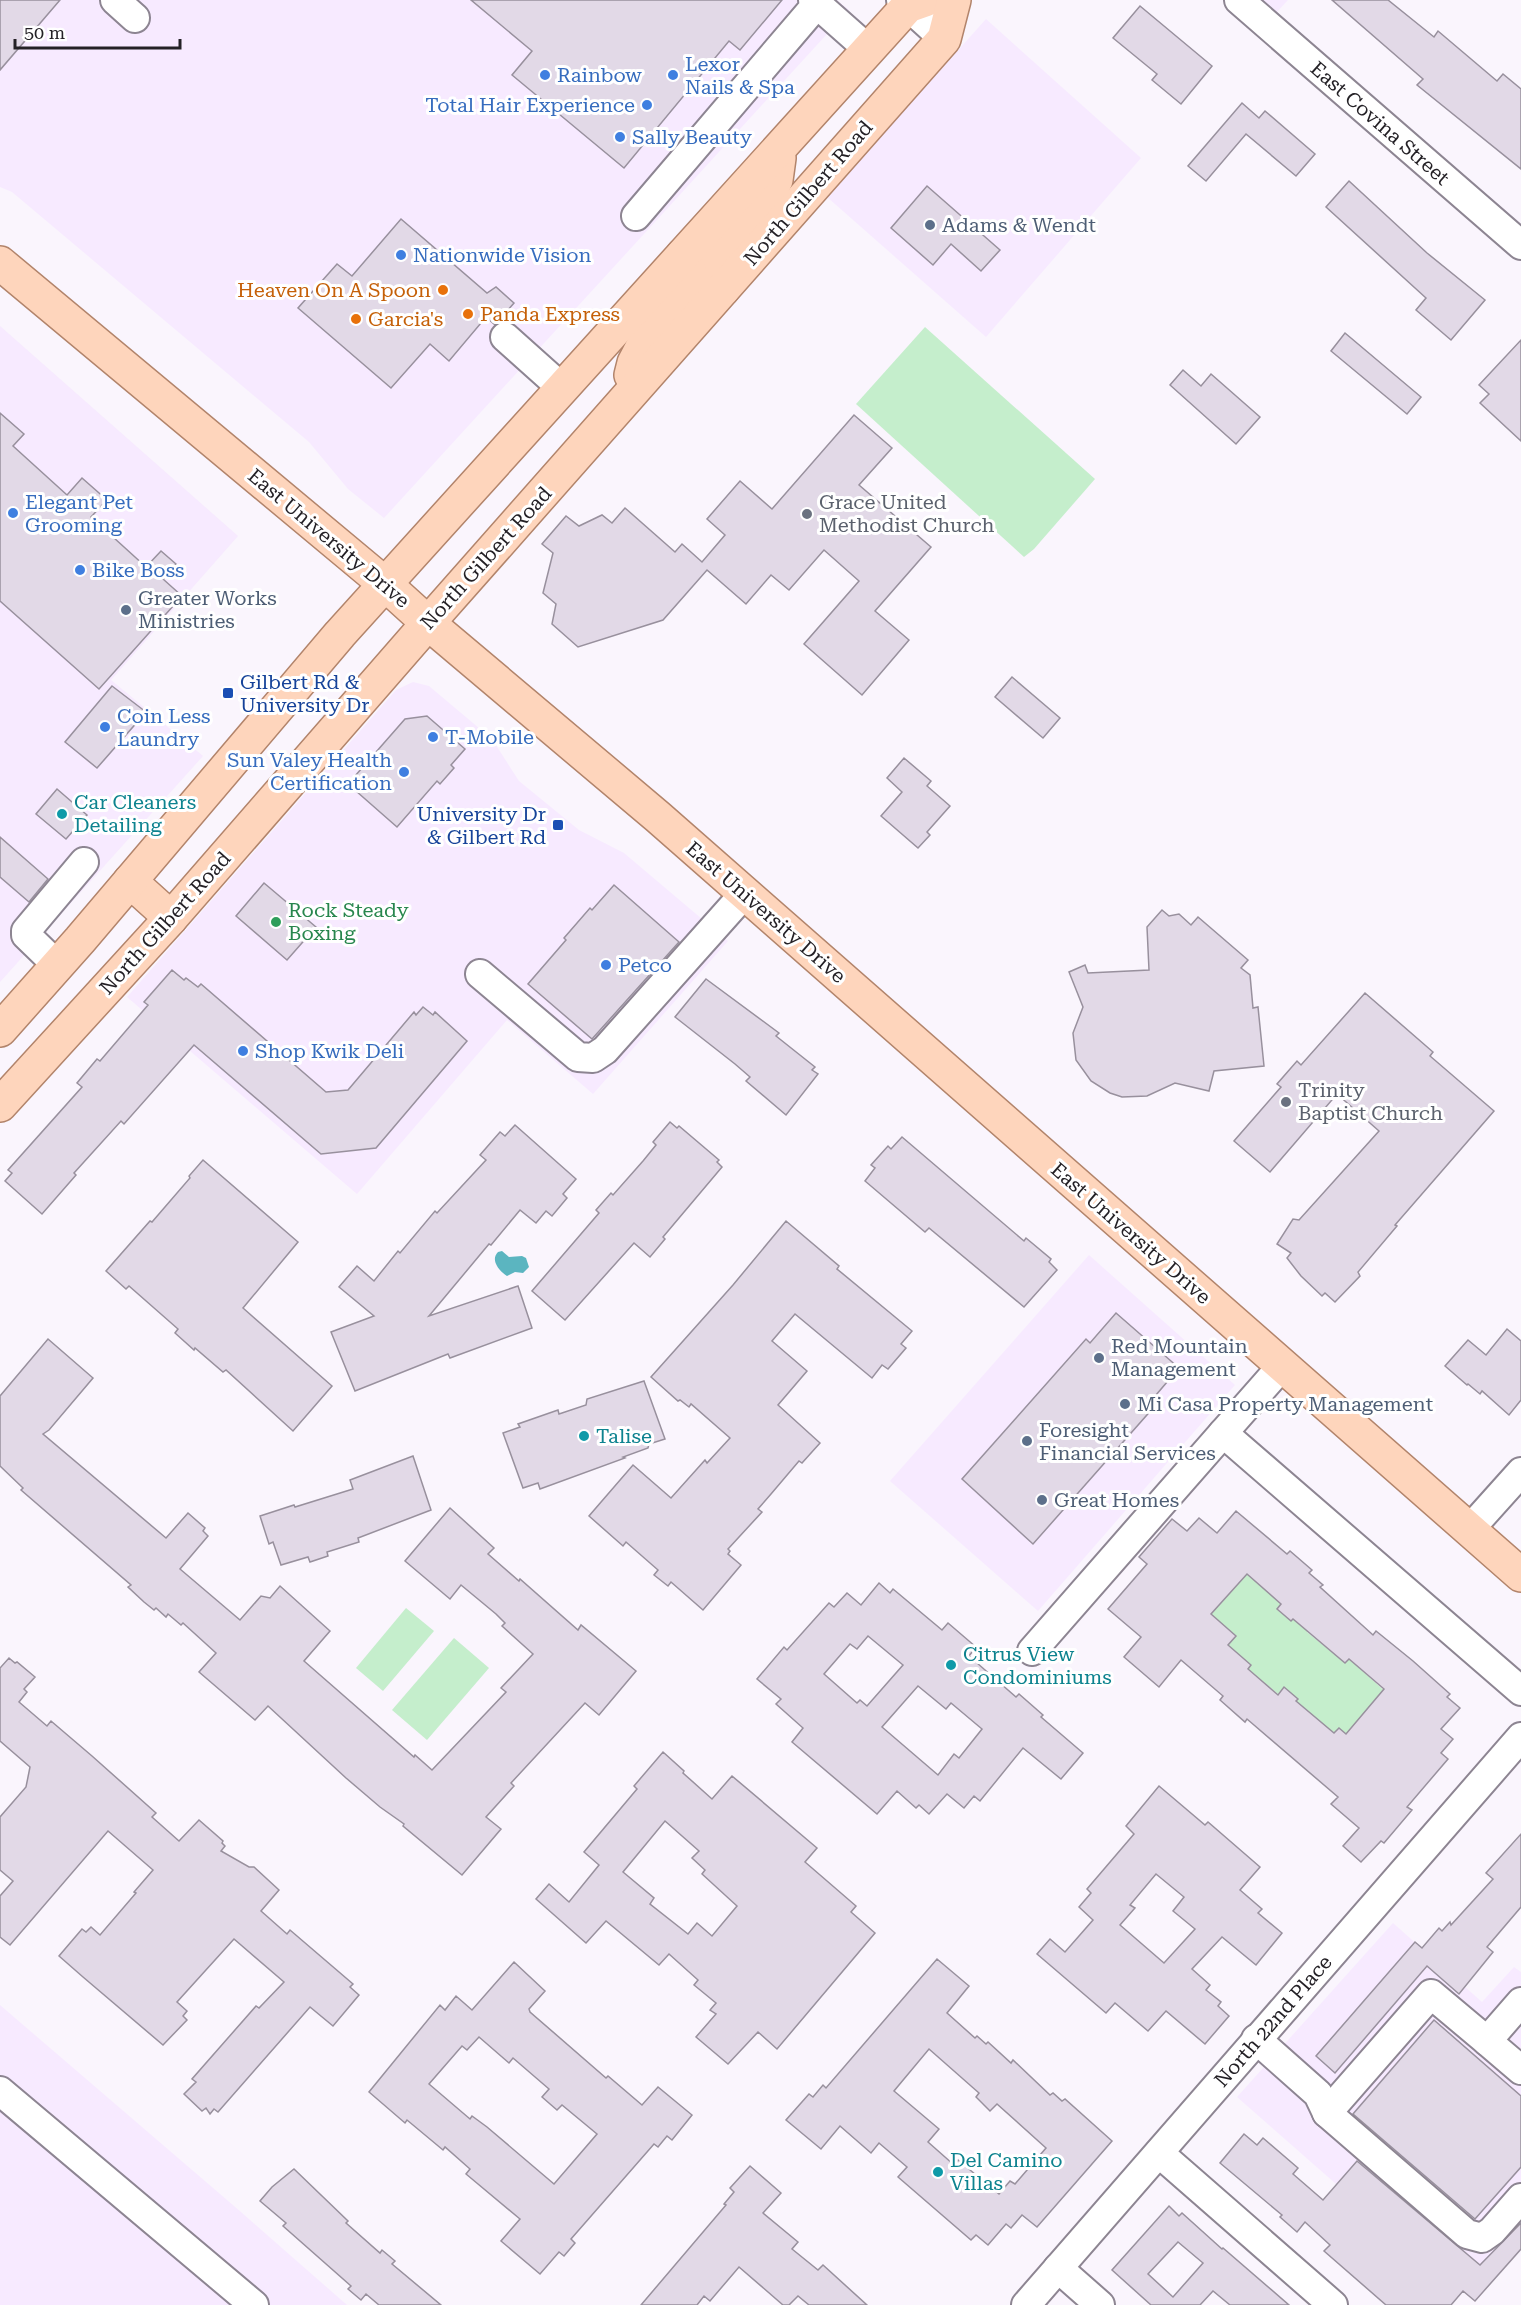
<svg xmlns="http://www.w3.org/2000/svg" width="1521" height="2305" font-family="'Roboto Serif',serif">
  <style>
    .built { fill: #f7eaff }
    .green { fill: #c5eecc; fill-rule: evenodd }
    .water { fill: #5bb5c0 }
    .building { fill: #e2d9e7; stroke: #98909d; stroke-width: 1.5; fill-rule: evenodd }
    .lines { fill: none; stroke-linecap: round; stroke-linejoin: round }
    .minor-casing { stroke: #8d8592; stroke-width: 32 }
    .major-casing { stroke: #b2846b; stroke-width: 36 }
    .minor { stroke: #fff; stroke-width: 28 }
    .major { stroke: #fed5bc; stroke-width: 33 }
    .shop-dot { fill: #3f7fe0; stroke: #fff; stroke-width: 2 }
    .service-dot { fill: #5c6f8a; stroke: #fff; stroke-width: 2 }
    .food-dot { fill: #e8710a; stroke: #fff; stroke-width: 2 }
    .worship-dot { fill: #6b7280; stroke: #fff; stroke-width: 2 }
    .transit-dot { fill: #1a4fb4; stroke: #fff; stroke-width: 2 }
    .culture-dot { fill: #0f9aa8; stroke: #fff; stroke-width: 2 }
    .leisure-dot { fill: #2e9e5b; stroke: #fff; stroke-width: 2 }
    .labels { text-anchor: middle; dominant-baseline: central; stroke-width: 6; stroke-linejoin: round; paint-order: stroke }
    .shop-label { font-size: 20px; fill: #366cbe; stroke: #fff; text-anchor: start }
    .street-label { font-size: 20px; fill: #242126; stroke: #fff }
    .service-label { font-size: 20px; fill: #4e5e75; stroke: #fff; text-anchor: start }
    .food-label { font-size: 20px; fill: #c56008; stroke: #fff; text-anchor: start }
    .worship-label { font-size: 20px; fill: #5b616d; stroke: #fff; text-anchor: start }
    .transit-label { font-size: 20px; fill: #164399; stroke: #fff; text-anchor: start }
    .culture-label { font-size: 20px; fill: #0d838f; stroke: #fff; text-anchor: start }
    .leisure-label { font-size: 20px; fill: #27864d; stroke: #fff; text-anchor: start }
  </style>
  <rect width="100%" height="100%" fill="#faf5fd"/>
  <g class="built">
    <path d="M0,0H837L849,10L384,518L348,489L309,442L12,192L0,187Z"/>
    <path d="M1261,0H1288L1276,13Z"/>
    <path d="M986,19L1141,158L986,337L827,197Z"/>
    <path d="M0,326L238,536L111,680L203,756L0,982Z"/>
    <path d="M413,682L429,686L492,739L519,781L579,830L624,853L728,941L593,1094L507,1020L357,1194L127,997L396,690Z"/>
    <path d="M1089,1255L1235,1385L1038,1611L890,1481Z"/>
    <path d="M1393,1923L1482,2002L1514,1967L1521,1972V2249L1475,2301L1336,2184L1237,2097Z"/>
    <path d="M0,2005L241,2212L347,2305H0Z"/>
  </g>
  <g class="green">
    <path d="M925,327L1095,479L1034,549L1024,557L856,404Z"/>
    <path d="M1247,1573L1284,1600L1277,1609L1291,1621L1296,1616L1308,1627L1307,1632L1345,1663L1349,1659L1387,1693L1398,1739L1334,1733L1294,1704L1284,1688L1278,1694L1248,1669L1251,1665L1228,1645L1180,1592ZM1227,1590L1230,1593L1218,1607L1205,1595Z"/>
    <path d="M406,1608L434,1631L383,1691L356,1668Z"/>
    <path d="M454,1638L489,1668L427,1740L392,1710Z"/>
  </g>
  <path class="water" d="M502,1251L509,1257L522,1256L526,1258L529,1267L523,1273L515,1272L507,1276C499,1271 490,1260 498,1252Z"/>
  <g class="building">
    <path d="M0,0H60L0,70Z"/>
    <path d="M471,0H782L740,50L729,41L624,168L512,75L532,51Z"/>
    <path d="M1332,0H1388L1434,37L1438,31L1497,81L1503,74L1521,89V169L1417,85L1423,79Z"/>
    <path d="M1140,6L1212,66L1181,104L1152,80L1157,74L1113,38Z"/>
    <path d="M1242,103L1259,118L1265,111L1315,154L1296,176L1246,134L1206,181L1188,166Z"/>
    <path d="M1349,181L1427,253L1485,300L1451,340L1416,310L1426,298L1326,207Z"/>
    <path d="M927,186L1000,250L981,271L951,244L933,265L891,228Z"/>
    <path d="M401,219L487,293L496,287L514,303L495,325L486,317L449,361L430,344L391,388L298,308L337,264L352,276Z"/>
    <path d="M1345,333L1421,397L1407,414L1331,351Z"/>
    <path d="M1521,340V441L1480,403L1489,394L1479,385Z"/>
    <path d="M1183,370L1201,386L1211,374L1260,417L1236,444L1170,385Z"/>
    <path d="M0,413L24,434L13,446L67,495L82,478L107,500L91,517L146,567L161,551L176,564L163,579L182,596L99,689L0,601Z"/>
    <path d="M854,415L892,448L859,485L931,547L875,611L909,640L862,695L804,644L859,581L824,550L789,590L771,575L746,604L707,570L663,620L578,647L552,624L556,604L543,593L553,553L542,544L566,516L579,526L602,515L612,523L625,508L675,552L682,544L702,562L725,535L707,519L740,481L772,509Z"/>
    <path d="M1012,677L1060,718L1043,738L995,697Z"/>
    <path d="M112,686L146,712L97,768L65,742Z"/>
    <path d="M427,716L465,749L451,765L454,768L440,784L437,781L397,827L348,784L405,719Z"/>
    <path d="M904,758L931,781L927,786L950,806L927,832L930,835L918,848L881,816L902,792L887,778Z"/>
    <path d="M57,789L87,815L66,839L36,814Z"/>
    <path d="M0,837L48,879L29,902L0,877Z"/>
    <path d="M264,883L316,927L287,960L236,916Z"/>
    <path d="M614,885L679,942L592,1039L528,984L566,940L564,938L590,908L592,910Z"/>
    <path d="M1162,910L1169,916L1179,914L1191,925L1198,917L1248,960L1241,968L1250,975L1253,1008L1258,1007L1264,1066L1214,1071L1209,1091L1175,1083L1147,1096L1122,1097L1110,1093L1091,1081L1076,1060L1073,1033L1083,1007L1069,972L1085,965L1088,973L1149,970L1147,927Z"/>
    <path d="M172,970L184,980L186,978L198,987L201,984L326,1092L348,1090L414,1012L416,1015L423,1007L433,1015L435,1012L467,1041L376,1148L321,1154L194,1045L124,1124L121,1121L74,1173L76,1175L42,1214L5,1181L12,1173L8,1170L82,1087L77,1083L97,1059L100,1061L148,1005L144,1002Z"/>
    <path d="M706,979L779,1033L776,1036L815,1067L812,1070L818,1074L786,1115L746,1081L750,1077L735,1064L675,1017Z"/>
    <path d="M1365,993L1433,1052L1430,1056L1494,1111L1395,1225L1397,1226L1358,1272L1360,1276L1335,1302L1325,1293L1322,1296L1301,1276L1287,1258L1291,1253L1277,1244L1293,1219L1299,1220L1379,1131L1337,1094L1270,1172L1234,1141L1281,1087L1277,1084L1297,1061L1301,1065Z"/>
    <path d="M670,1122L677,1128L679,1126L719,1160L717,1162L722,1167L663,1237L665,1239L650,1257L634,1243L565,1320L532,1291L599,1213L596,1210L611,1193L613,1195L643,1161L656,1145L653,1142Z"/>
    <path d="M515,1125L576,1179L563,1194L567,1198L552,1216L546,1211L536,1223L520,1210L491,1245L489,1244L429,1316L518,1286L532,1328L450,1358L448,1354L355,1391L331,1332L374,1316L339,1287L357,1266L374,1281L398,1251L400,1253L435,1211L437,1213L486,1160L480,1155L500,1132L505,1136Z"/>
    <path d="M902,1137L1024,1241L1026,1238L1051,1259L1049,1262L1057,1270L1024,1307L929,1228L925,1232L865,1181L875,1168L871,1165L888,1146L891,1149Z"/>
    <path d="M203,1160L298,1242L243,1308L332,1386L293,1431L226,1370L223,1372L195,1348L194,1350L175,1333L178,1329L129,1286L126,1289L106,1271L150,1221L152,1222L190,1178L189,1176Z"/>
    <path d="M786,1221L839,1266L837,1269L912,1331L901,1344L906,1348L888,1369L882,1365L872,1378L795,1314L772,1341L807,1371L778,1405L820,1443L802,1463L799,1461L771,1494L758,1509L762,1512L728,1549L730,1551L728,1554L741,1565L703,1610L671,1582L668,1586L654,1575L658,1570L626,1542L623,1546L589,1516L633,1465L671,1498L705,1460L707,1463L730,1438L691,1404L689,1407L680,1400L678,1401L651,1377L733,1285Z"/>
    <path d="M1116,1313L1179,1368L1156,1395L1161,1399L1033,1544L962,1479L1086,1339L1090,1343Z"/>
    <path d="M1507,1329L1521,1341V1400L1509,1415L1482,1391L1480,1394L1468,1384L1467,1385L1445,1366L1468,1340L1486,1355Z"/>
    <path d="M48,1339L93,1378L49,1430L43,1434L166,1538L188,1513L205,1528L203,1531L208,1536L180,1569L240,1620L261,1596L270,1598L280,1586L330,1631L304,1661L414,1757L415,1755L432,1770L506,1692L501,1688L533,1654L502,1626L505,1623L496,1614L461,1585L450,1599L405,1561L450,1508L494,1548L488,1554L519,1581L520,1579L578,1630L581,1625L636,1671L599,1715L585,1703L511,1783L514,1786L486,1817L501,1829L462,1875L403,1826L404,1824L380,1807L346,1778L268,1706L255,1720L199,1672L216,1653L183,1623L181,1625L168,1614L166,1617L156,1608L154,1610L144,1602L128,1587L131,1585L21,1490L23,1488L0,1466V1396Z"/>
    <path d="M644,1381L665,1439L649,1444L648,1448L623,1457L625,1458L540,1489L538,1483L523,1488L503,1433L520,1427L518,1424L558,1410L559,1414L586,1405L587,1399Z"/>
    <path d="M413,1456L431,1510L358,1538L359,1542L327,1552L328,1556L310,1562L308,1557L281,1565L273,1542L269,1544L260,1516L294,1505L295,1507L353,1489L350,1480Z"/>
    <path d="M1236,1511L1287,1554L1290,1551L1312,1570L1309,1573L1323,1585L1320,1587L1373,1635L1376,1631L1413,1661L1450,1694L1447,1697L1460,1708L1441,1729L1453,1739L1441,1753L1448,1759L1407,1807L1412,1810L1384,1843L1381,1841L1361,1862L1343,1846L1359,1828L1331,1804L1338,1797L1247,1719L1245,1722L1220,1700L1223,1696L1181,1660L1159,1687L1124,1657L1141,1637L1108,1609L1147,1564L1139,1557L1172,1519L1187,1531L1199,1518L1217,1533ZM1247,1574L1281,1604L1277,1609L1291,1621L1293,1619L1345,1663L1349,1659L1384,1689L1346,1734L1339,1728L1334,1733L1296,1701L1298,1699L1284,1687L1278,1695L1248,1669L1251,1665L1228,1645L1236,1636L1211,1614Z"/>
    <path d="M879,1583L890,1593L893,1589L942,1630L948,1623L976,1647L969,1656L1016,1697L1019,1694L1043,1715L1041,1717L1083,1753L1061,1779L1023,1748L980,1801L974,1796L964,1808L947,1794L929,1814L919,1805L916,1808L897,1791L877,1814L792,1742L803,1728L776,1704L781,1699L757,1679L784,1647L787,1650L829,1603L834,1607L847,1593L861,1605ZM868,1636L903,1665L867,1706L860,1700L857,1703L824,1674L850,1644L857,1649ZM918,1686L946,1709L951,1703L982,1729L959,1758L954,1754L938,1775L882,1727Z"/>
    <path d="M9,1658L15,1663L17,1662L35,1677L24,1689L27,1692L19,1702L47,1726L51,1721L92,1756L156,1813L152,1817L179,1841L199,1820L223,1841L222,1843L225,1846L221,1851L249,1867H254L279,1890L261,1911L287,1934L290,1930L353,1984L350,1987L359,1995L333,2026L310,2007L218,2112L214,2109L210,2114L206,2108L202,2111L184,2094L196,2082L192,2079L256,2006L259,2008L284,1982L234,1939L177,2002L187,2011L183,2016L187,2020L163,2045L83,1977L59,1956L82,1929L86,1932L91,1927L100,1935L136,1893L134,1892L153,1870L108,1831L10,1945L0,1937V1896L13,1881L0,1870V1817L26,1787L30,1767L0,1741V1668Z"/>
    <path d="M663,1752L684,1771L683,1773L712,1799L732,1776L817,1848L805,1862L856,1906L851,1912L875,1933L777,2049L758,2032L728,2064L696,2037L716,2014L710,2010L716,2003L694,1985L698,1980L669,1954L659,1965L606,1921L586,1943L536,1899L549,1884L569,1902L599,1865L584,1852L637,1789L634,1786ZM665,1821L699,1851L692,1858L705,1870L702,1874L737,1906L712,1936L697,1923L688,1934L650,1904L654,1898L623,1872Z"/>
    <path d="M1159,1786L1205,1825L1208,1822L1260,1867L1240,1890L1262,1909L1258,1913L1282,1933L1256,1965L1222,1937L1192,1969L1210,1985L1206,1990L1221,2002L1218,2006L1229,2016L1205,2044L1166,2011L1148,2031L1115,2003L1106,2013L1037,1954L1050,1939L1065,1952L1093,1920L1079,1907L1091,1893L1087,1889L1134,1834L1126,1826ZM1156,1874L1184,1897L1173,1911L1195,1929L1164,1963L1120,1925L1135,1908L1130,1905Z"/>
    <path d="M1521,1834V1907L1487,1947L1493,1952L1459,1994L1427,1966L1335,2073L1316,2056L1415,1942L1422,1948L1439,1928L1442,1931L1450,1922L1451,1925L1493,1879L1486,1873Z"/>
    <path d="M937,1959L969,1986L947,2013L975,2038L977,2036L986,2044L988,2042L1011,2063L1013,2060L1050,2095L1053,2093L1062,2101L1065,2099L1112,2141L1037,2227L1022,2215L1011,2228L1006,2224L988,2245L976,2235L971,2240L898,2177L907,2167L879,2143L871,2153L840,2126L821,2149L786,2120L809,2094L813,2097L823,2085L826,2088ZM929,2049L979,2093L976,2097L990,2111L997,2104L1046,2148L1015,2184L1010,2181L999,2194L958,2160L954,2165L928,2142L939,2129L894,2091Z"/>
    <path d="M514,1962L545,1991L529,2009L530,2012L606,2078L608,2076L642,2105L658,2087L692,2115L672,2140L667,2136L658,2147L654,2144L571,2239L575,2243L564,2256L559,2252L540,2274L501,2241L520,2219L466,2174L470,2169L445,2147L443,2150L407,2120L405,2123L369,2092L440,2005L445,2010L456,1996L472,2010ZM479,2037L509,2063L513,2058L549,2089L542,2097L557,2110L562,2105L597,2134L554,2184L487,2127L472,2116L470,2119L429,2084L462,2046L467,2050Z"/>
    <path d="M1434,2020L1521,2096V2167L1475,2219L1353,2114Z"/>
    <path d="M1244,2134L1257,2145L1263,2138L1298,2168L1293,2174L1323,2200L1357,2161L1480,2265L1521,2223V2249L1475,2301L1463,2291L1451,2305H1386L1324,2251L1330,2245L1305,2222L1297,2232L1280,2217L1282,2215L1220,2163Z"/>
    <path d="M750,2166L781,2193L763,2213L798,2242L792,2249L818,2270L823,2265L867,2305H809L798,2296L789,2305H783L739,2267L710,2301L704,2296L697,2305H641L726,2205L724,2204L734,2192L730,2188Z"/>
    <path d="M294,2169L348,2221L346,2223L380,2253L382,2250L395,2261L392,2264L441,2305H379L366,2294L361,2300L348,2289L351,2286L283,2226L286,2223L260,2201L272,2187Z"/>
    <path d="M1169,2206L1179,2216L1182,2213L1222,2249L1223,2248L1289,2305H1230L1213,2291L1200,2305H1151L1112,2270ZM1178,2242L1203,2263L1173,2297L1148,2274Z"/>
  </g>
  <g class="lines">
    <defs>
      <g id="minor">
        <path d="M115,0L135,18"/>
        <path d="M901,0L944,39"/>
        <path d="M1239,0L1521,245"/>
        <path d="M817,4L869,50"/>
        <path d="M636,216L817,4L813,0"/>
        <path d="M505,337L562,388"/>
        <path d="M57,965L26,935V931L84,862"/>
        <path d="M480,974L578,1057L593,1058L605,1050L745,893"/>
        <path d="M1223,1433L1282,1366"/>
        <path d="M1469,1530L1521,1472"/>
        <path d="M1032,1651L1223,1433L1521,1691"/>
        <path d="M1256,2039L1318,2094L1327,2113L1467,2234L1482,2238L1492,2231L1521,2198"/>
        <path d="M1487,2041L1521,2070"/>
        <path d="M0,2091L254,2305"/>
        <path d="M1327,2113L1431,1994L1487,2041L1521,2002"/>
        <path d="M1159,2153L1333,2305"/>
        <path d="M1058,2268L1100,2305"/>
        <path d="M1026,2305L1521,1737"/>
      </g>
      <g id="major">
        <path d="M0,263L385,584L428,623L658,817L1521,1575"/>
        <path d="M723,289L714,276L713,270L719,255L767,196L776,180L779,158"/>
        <path d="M631,375L634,363L644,344L689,286V270L683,255"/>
        <path d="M130,881L171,918"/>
        <path d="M0,1030L80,940L340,634L908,6L925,0"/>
        <path d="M0,1105L171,918L428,623L944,39L954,0"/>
      </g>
    </defs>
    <use href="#minor" class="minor-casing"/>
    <use href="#major" class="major-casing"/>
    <use href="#minor" class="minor"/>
    <use href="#major" class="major"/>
  </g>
  <g class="shop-dot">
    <circle cx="545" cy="75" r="6"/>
    <circle cx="673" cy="75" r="6"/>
    <circle cx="647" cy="105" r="6"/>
    <circle cx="620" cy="137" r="6"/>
    <circle cx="401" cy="255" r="6"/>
    <circle cx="13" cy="513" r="6"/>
    <circle cx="80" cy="570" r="6"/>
    <circle cx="105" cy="727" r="6"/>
    <circle cx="433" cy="737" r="6"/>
    <circle cx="404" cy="772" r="6"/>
    <circle cx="606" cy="965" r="6"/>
    <circle cx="243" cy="1051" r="6"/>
  </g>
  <g class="service-dot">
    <circle cx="930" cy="225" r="6"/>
    <circle cx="126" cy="610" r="6"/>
    <circle cx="1099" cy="1358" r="6"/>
    <circle cx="1125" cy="1404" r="6"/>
    <circle cx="1027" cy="1441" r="6"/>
    <circle cx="1042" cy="1500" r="6"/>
  </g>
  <g class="food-dot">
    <circle cx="443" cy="290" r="6"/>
    <circle cx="468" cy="314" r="6"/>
    <circle cx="356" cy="319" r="6"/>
  </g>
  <g class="worship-dot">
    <circle cx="807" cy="514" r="6"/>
    <circle cx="1286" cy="1102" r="6"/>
  </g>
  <g class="transit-dot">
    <rect x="222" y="687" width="12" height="12" rx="3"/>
    <rect x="552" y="819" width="12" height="12" rx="3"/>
  </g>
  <g class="culture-dot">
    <circle cx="62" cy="814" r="6"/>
    <circle cx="584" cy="1436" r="6"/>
    <circle cx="951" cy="1665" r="6"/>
    <circle cx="938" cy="2172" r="6"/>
  </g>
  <circle class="leisure-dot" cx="276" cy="922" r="6"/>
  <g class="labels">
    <g class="shop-label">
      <text x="685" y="64">Lexor<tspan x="685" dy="23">Nails &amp; Spa</tspan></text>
      <text x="557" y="75">Rainbow</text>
      <text x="635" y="105" text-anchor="end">Total Hair Experience</text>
      <text x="632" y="137">Sally Beauty</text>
      <text x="413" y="255">Nationwide Vision</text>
      <text x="25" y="502">Elegant Pet<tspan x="25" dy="23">Grooming</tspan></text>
      <text x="92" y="570">Bike Boss</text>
      <text x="117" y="716">Coin Less<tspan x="117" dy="23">Laundry</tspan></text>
      <text x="445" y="737">T-Mobile</text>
      <text x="392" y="760" text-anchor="end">Sun Valey Health<tspan x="392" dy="23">Certification</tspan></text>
      <text x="618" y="965">Petco</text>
      <text x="255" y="1051">Shop Kwik Deli</text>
    </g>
    <g class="street-label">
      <text transform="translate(1380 123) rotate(41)">East Covina Street</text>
      <text transform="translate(808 193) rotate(-49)">North Gilbert Road</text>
      <text transform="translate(329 538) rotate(40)">East University Drive</text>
      <text transform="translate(486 558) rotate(-48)">North Gilbert Road</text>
      <text transform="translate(766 912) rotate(41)">East University Drive</text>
      <text transform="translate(165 923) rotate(-48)">North Gilbert Road</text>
      <text transform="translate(1131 1233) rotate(41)">East University Drive</text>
      <text transform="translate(1273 2021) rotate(-49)">North 22nd Place</text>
    </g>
    <g class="service-label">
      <text x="942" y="225">Adams &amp; Wendt</text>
      <text x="138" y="598">Greater Works<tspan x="138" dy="23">Ministries</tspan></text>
      <text x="1111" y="1346">Red Mountain<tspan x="1111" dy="23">Management</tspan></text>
      <text x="1137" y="1404">Mi Casa Property Management</text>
      <text x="1039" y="1430">Foresight<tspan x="1039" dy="23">Financial Services</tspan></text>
      <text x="1054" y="1500">Great Homes</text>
    </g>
    <g class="food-label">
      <text x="431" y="290" text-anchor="end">Heaven On A Spoon</text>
      <text x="480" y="314">Panda Express</text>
      <text x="368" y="319">Garcia's</text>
    </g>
    <g class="worship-label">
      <text x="819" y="502">Grace United<tspan x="819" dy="23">Methodist Church</tspan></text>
      <text x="1298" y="1090">Trinity<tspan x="1298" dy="23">Baptist Church</tspan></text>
    </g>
    <g class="transit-label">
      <text x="240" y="682">Gilbert Rd &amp;<tspan x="240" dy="23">University Dr</tspan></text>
      <text x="546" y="814" text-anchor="end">University Dr<tspan x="546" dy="23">&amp; Gilbert Rd</tspan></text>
    </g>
    <g class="culture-label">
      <text x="74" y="802">Car Cleaners<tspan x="74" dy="23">Detailing</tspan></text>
      <text x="596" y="1436">Talise</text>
      <text x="963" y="1654">Citrus View<tspan x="963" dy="23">Condominiums</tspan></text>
      <text x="950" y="2160">Del Camino<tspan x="950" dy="23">Villas</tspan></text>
    </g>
    <g class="leisure-label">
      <text x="288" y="910">Rock Steady<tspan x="288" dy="23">Boxing</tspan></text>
    </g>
  </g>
  <path d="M15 39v9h165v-9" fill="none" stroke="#242126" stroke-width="3"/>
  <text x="24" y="39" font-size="18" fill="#242126" stroke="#ffffff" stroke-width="4.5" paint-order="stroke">50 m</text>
</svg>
